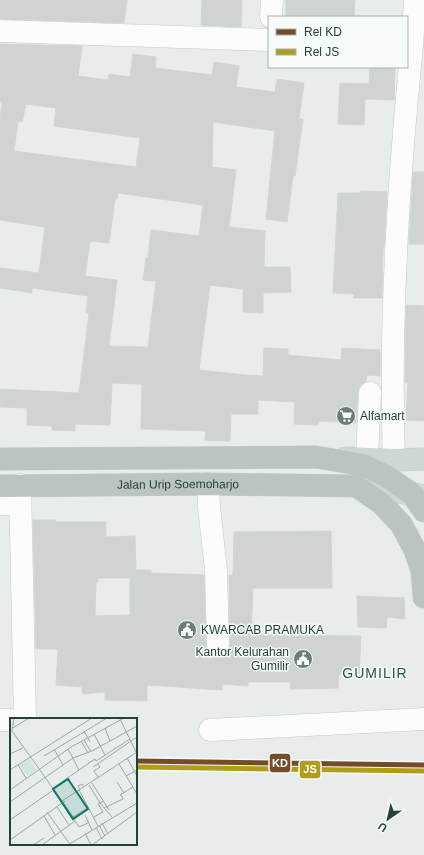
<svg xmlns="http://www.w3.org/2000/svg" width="424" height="855" font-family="Arial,sans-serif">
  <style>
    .building { fill: #cfd4d2; stroke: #d1d6d4; fill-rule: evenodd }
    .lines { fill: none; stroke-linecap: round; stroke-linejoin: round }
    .minor-casing { stroke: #c5cac8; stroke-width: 23 }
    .major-casing { stroke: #c3ccc9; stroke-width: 23 }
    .highway-casing { stroke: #c3ccc9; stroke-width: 23 }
    .minor { stroke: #fcfcfc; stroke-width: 22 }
    .major { stroke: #cfd7d5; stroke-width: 22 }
    .highway { stroke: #bcc4c2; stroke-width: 22 }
    .rail-1-casing { stroke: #f7fbf9; stroke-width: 8 }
    .rail-2-casing { stroke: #f7fbf9; stroke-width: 8 }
    .rail-1 { stroke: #744c28; stroke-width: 5 }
    .rail-2 { stroke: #b09d1d; stroke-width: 5 }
    .labels { text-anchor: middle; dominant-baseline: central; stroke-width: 3; stroke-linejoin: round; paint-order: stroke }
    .poi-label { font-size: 12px; fill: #24423a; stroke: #f7fbf9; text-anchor: start }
    .street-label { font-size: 12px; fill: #24423a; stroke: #f7fbf9 }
    .quarter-label { font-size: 14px; letter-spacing: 1px; fill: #1f5548; stroke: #f7fbf9 }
    .inset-road { fill: none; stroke: #9aa9a4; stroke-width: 1 }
    .view { fill: #0f766e; fill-opacity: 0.15; stroke: #0f766e; stroke-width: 2 }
    .inset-edge { fill: none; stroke: #24423a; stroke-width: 2 }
    .line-badge { stroke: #f7fbf9; stroke-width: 1.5 }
    .badge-label { font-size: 11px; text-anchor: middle; font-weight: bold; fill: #fff }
  </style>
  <rect width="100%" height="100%" fill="#e8edeb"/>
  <g class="building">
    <path d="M0,0H127L124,23L0,19Z"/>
    <path d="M202,0H242L241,27L201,25Z"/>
    <path d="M286,0H355L354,17H286Z"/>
    <path d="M0,44L82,46L78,76L108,80L109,74L130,77L133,54L156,57L155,68L212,75L214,62L239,66L236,87L275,92L277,79L304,83L299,119H303L295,176H293L287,222L266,219L275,131L213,122L212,167L236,170L229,227L265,231L264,267H290L291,292L263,293V313L243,312V289L210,285L199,370L246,375L263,376L264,348L288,349V355L341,360L342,348L380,350V376L367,375L366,381L359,387L358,392L356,423L319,421L318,425L294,424L295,402L258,400V414H231L230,441L205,440L206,431L141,429L142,384L112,383L110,425L75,424V431L52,430V426L27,425V408L0,407V389L79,393L89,314L86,313L88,296L32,288V293L0,288V268L39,273L45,227L0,220V119L2,102H0ZM26,104L56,108L54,126L140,138L136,167L14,151L18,121L22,122ZM118,193L203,205L199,236L151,230L148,258H146L143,280L156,281L148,347L109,346L117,280L85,276L90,241L109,243L115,199H117Z"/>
    <path d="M370,68L395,69L394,100L365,99L364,125L338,124L340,83L369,84Z"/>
    <path d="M413,172H424V244H409Z"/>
    <path d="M360,191L387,192L384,247H383L382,298H354V294L333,293L338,193H360Z"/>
    <path d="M406,305L424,306V421L406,420L408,383H405Z"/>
    <path d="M33,520H56V522H106V537L135,536L136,570H151V573L204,575L206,645L208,652L212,656L218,657L225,655L229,651L230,645L229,575H233L234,532L331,531L332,588H253L251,635L361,636L359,674H339L338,688L290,689L291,682H248V686L222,684V690L147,685V701L105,700V692L83,694L82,687L56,685L58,649H36ZM98,578H130V615L95,616L96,582H98Z"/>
    <path d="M357,596L404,598L405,619L387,617L386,628L358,627Z"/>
  </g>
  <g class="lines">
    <defs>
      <g id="minor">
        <path d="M271,17L272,0"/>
        <path d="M0,31L269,40"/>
        <path d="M407,45L412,46L415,0"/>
        <path d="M367,458L370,393"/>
        <path d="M394,460C389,322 398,183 412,46"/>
        <path d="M208,484L209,507L216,570L218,645"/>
        <path d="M20,485L25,719"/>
        <path d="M0,504L20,505"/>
        <path d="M0,720H11"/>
        <path d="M210,730L424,719"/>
      </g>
      <g id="major">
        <path d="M345,458L394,460L424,459"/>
        <path d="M356,486L419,495"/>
      </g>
      <g id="highway">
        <path d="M0,459L316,457L363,465L386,476L412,494L424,511"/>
        <path id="s1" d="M0,486L208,484L356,486L381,503L401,524L415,550L422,571L424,597"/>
      </g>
    </defs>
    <use href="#minor" class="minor-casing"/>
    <use href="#major" class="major-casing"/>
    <use href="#highway" class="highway-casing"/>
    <use href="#minor" class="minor"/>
    <use href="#major" class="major"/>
    <use href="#highway" class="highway"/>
    <defs>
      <path id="rail-1" d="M136,761L424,765"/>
      <path id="rail-2" d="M136,767L424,771"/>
    </defs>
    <use href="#rail-1" class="rail-1-casing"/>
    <use href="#rail-2" class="rail-2-casing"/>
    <use href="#rail-1" class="rail-1"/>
    <use href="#rail-2" class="rail-2"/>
  </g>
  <defs>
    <symbol id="supermarket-disc" viewBox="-11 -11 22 22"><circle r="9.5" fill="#697e78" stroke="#f7fbf9"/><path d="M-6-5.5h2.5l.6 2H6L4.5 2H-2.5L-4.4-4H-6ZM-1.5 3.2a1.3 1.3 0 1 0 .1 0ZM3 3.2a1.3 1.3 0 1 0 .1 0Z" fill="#fff"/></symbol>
    <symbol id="civic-disc" viewBox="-11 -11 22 22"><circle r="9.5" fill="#697e78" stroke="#f7fbf9"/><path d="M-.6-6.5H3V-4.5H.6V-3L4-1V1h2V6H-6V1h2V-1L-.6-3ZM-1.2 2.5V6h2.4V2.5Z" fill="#fff"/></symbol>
  </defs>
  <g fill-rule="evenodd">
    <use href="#supermarket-disc" x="335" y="405" width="22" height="22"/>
    <use href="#civic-disc" x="176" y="619" width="22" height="22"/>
    <use href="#civic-disc" x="292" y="648" width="22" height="22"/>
  </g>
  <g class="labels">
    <g class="poi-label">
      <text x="360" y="416">Alfamart</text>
      <text x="201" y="630">KWARCAB PRAMUKA</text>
      <text x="289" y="652" text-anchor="end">Kantor Kelurahan<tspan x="289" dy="14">Gumilir</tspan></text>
    </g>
    <g class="street-label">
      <text stroke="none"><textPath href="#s1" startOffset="178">Jalan Urip Soemoharjo</textPath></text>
    </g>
    <g class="quarter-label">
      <text x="375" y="673">GUMILIR</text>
    </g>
  </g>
  <g transform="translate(10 718)">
    <rect width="127" height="127" fill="#e8edeb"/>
    <path d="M19,40L26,52L17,58L9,47Z" fill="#d1e6d8"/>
    <path class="inset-road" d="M4,0L2,13L52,83L127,34M110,1L126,34M3,10L19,0M95,10L100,23M74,13L80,24M84,16L95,37M74,22L81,34M71,23L78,35M44,31L53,47M58,31L69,52M0,36L13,30M34,38L97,0M117,40L127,58M109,46L127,76M8,47L16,60M83,49L127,19M0,52L82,0M116,58L127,52M88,59L84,53L90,49L88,46M107,64L114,75M82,65L99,92M79,67L90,85M43,70L85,41L86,43L120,21M0,72L61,29L114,0M69,72L88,108M70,72L68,68L72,66L74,69M110,77L123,69M0,84L63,40L82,33L127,8M53,84L63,99M90,85L102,99M47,89L59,107M94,90L113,81L111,77M37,94L59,125M75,97L82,112M34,98L45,117M84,99L93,94L88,86L93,83M0,102L42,73M65,103L69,109L78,105M92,105L98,116M89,107L95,118M86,109L92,121M75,115L81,127M0,122L55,83M23,127L34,120M32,127L65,103L63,99L79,89M58,127L127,85M82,127L127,94"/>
    <path class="view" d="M58,61L78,91L63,101L43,71Z"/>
    <rect width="127" height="127" class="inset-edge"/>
  </g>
  <g class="line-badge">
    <rect x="269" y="753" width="22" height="20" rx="4" fill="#744c28"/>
    <rect x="299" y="760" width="22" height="19" rx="4" fill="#b09d1d"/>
  </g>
  <g class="badge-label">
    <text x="280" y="767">KD</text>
    <text x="310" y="773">JS</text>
  </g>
  <rect x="268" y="16" width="140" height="52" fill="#f7fbf9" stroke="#a3b1ad"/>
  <rect x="276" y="29" width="20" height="6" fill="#744c28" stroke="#a3b1ad"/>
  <text x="304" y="36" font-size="12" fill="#24423a">Rel KD</text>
  <rect x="276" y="49" width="20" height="6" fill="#b09d1d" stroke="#a3b1ad"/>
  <text x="304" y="56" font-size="12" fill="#24423a">Rel JS</text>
  <g transform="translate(388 819) rotate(214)" stroke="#f7fbf9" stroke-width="3" paint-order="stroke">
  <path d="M0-3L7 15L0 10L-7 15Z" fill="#24423a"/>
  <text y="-6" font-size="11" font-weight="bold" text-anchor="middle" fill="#24423a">U</text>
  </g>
</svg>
